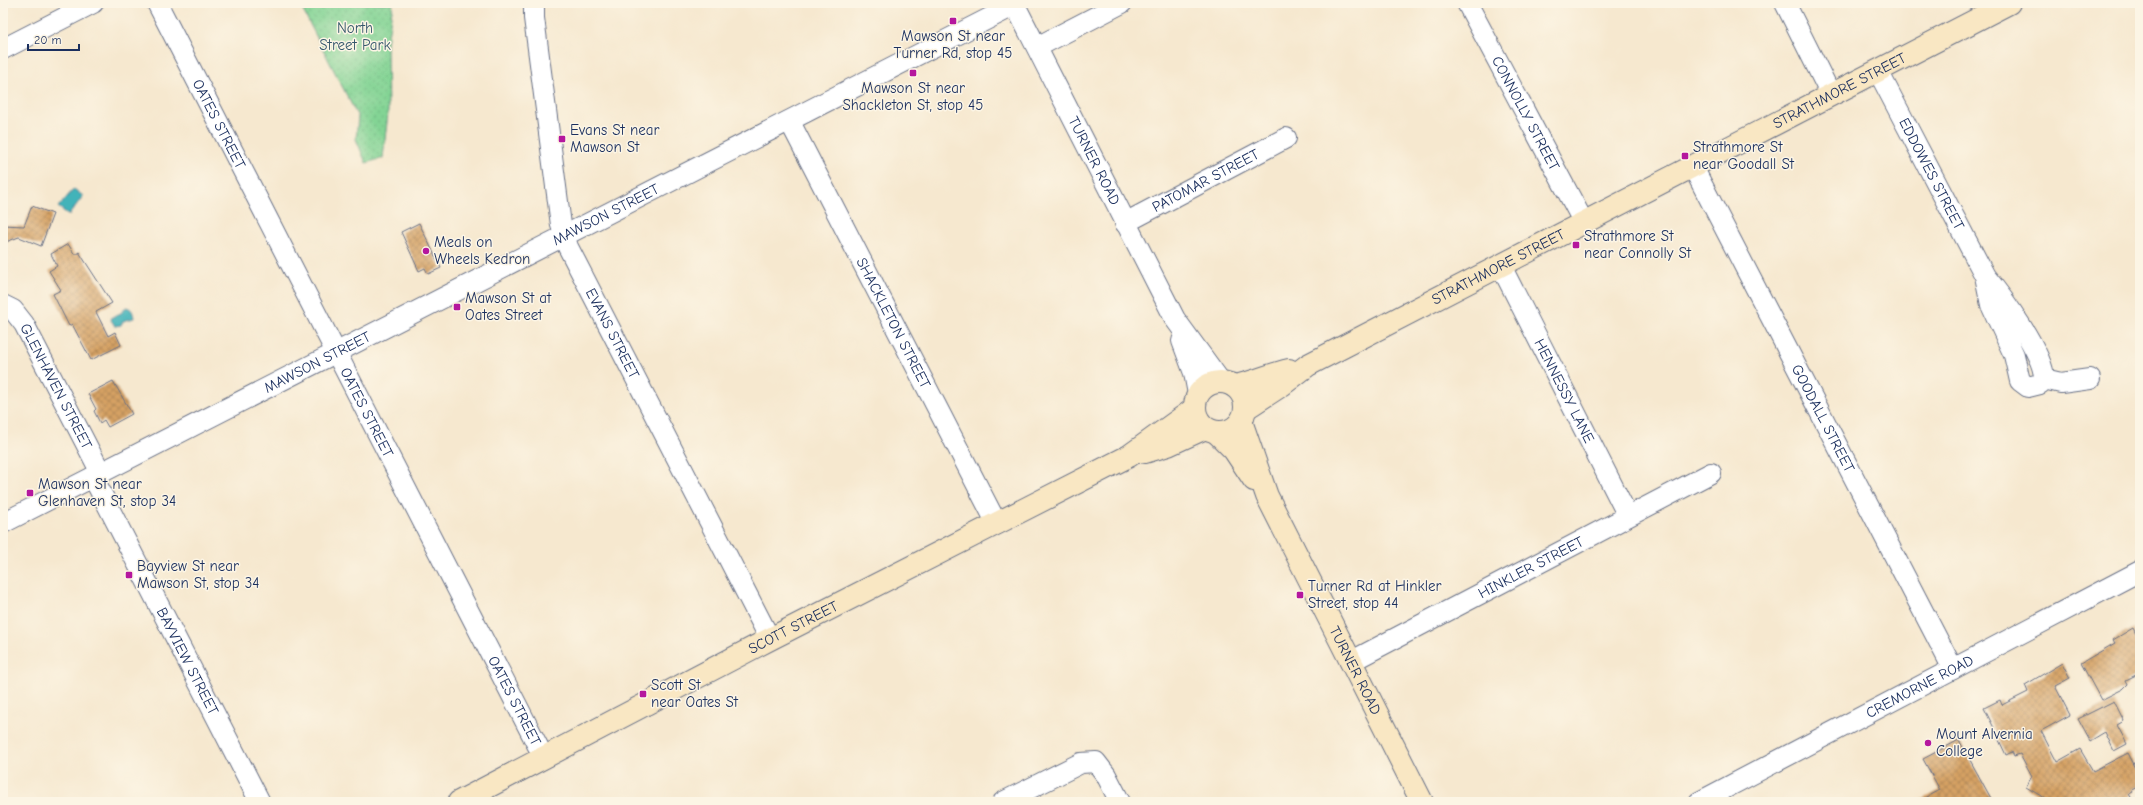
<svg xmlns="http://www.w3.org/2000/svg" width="2143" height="805" font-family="'Comic Neue',sans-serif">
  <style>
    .grass { fill: url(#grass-dots); stroke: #4f8279 }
    .water { fill: #42b3b9; stroke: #2e718c }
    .building { fill: url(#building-cross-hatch) }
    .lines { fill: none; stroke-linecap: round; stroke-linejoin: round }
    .street-casing { stroke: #687086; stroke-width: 22 }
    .secondary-casing { stroke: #687086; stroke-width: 24 }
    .street { stroke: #fff; stroke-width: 20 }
    .secondary { stroke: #f9e7c3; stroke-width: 22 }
    .poi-dot { fill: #b5179e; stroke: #fcf5e5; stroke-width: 1.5 }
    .labels { text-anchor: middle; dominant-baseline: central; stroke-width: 3; stroke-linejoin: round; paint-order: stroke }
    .park-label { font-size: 15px; fill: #35586c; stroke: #fcf5e5 }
    .poi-label { font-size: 15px; fill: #1b2f5e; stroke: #fcf5e5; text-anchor: start }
    .street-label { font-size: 15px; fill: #1b2f5e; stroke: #fcf5e5 }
  </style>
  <defs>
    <pattern id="grass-dots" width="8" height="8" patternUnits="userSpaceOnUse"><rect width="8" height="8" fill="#83d494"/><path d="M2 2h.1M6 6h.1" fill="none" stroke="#71b682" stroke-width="1.8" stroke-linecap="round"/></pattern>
    <pattern id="building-cross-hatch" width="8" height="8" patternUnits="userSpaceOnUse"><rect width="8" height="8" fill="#d5a163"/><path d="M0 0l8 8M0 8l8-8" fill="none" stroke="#ac8455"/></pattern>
  </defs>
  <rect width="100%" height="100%" fill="#fcf5e5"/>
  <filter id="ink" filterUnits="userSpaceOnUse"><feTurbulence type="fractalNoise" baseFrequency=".025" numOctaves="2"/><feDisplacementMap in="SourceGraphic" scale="8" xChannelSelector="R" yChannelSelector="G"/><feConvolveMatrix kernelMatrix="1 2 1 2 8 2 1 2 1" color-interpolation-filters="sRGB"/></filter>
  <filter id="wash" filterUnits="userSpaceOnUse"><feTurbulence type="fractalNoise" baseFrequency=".012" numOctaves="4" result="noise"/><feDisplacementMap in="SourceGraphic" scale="16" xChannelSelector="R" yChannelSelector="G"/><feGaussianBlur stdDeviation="0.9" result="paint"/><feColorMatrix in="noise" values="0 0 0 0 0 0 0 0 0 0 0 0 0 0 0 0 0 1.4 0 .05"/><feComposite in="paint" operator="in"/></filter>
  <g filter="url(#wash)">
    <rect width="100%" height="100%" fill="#f6e8cf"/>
    <path class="grass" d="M299,3H393L387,44L388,113L383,158L366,163L356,139L358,117Z"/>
    <g class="water">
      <path d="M74,189L83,196L69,215L58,207Z"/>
      <path d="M126,307C132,308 133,312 134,318L123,321L121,325L115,326L111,320L112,317L121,313Z"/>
    </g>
    <g id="blocks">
      <g class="building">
        <path d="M32,206L53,214L41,246L19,237L3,243V225L24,226Z"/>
        <path d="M419,223L441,268L428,274L425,268L419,271L401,232Z"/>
        <path d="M68,244L75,255L79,252L112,303L96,312L108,336L115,332L121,345L91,360L72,324L69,326L53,294L61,290L49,271L57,266L51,254Z"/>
        <path d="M113,381L132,414L108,427L104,420L100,423L94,411L96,409L88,394Z"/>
        <path d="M2133,628L2136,634L2140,632V673L2126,680L2128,684L2123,689L2101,700L2081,663L2115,643L2113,640Z"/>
        <path d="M2062,663L2070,678L2055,686L2070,715L2041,731L2057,762L2080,749L2093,771L2128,753L2140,776V785L2132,790L2133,792L2129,794L2134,802H2051L2026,787L2032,776L2020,754L2014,756L2012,752L2006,755L1998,738H1999L1984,708L2000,700L2002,705L2028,692L2025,685Z"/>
        <path d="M2114,701L2124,721L2117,725L2127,744L2114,751L2105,732L2090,741L2078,719Z"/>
        <path d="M1959,740L1993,802H1918L1940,790L1923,759Z"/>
      </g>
    </g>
  </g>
  <g filter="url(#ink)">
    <use href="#blocks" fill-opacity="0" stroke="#687086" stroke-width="1"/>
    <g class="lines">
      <defs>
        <g id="street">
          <path id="s1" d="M157,3L544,758"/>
          <path id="s2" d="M534,3V18L561,225L568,247L770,639"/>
          <path id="s3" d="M1014,3L1175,319L1221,382"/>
          <path id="s4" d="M1467,3L1584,223"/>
          <path d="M1785,3L1831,95"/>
          <path d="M1037,47L1122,3"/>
          <path d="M3,49L93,3"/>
          <path id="s5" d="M1878,71L1985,276C2001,295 2045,355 2044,379L2040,384L2028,387L2020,381L2014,355L1991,305L1985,276"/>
          <path id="s6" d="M790,122L997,524"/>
          <path id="s7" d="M1693,167L1953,669"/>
          <path id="s8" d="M1125,223L1286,138"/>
          <path id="s9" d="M1501,266L1628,516"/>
          <path id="s10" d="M3,305L13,310L24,324L101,473"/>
          <path d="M1182,341L1194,373L1198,394"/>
          <path d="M2044,379L2061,383L2090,379"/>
          <path id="s11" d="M93,477L260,802"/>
          <path id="s12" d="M3,523L1015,5"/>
          <path id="s13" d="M1350,662L1711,473"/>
          <path d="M1003,802L1081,763L1096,762L1106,775L1120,802"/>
          <path id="s14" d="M1699,802L2140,571"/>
        </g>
        <g id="secondary">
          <circle cx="1220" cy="407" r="25"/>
          <path d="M1234,386C1254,383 1270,374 1289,370"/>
          <path id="s15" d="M1245,409L1282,385L1308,365L2009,3"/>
          <path id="s16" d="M1241,421L1267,496L1422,802"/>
          <path d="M1217,433L1234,450L1254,480"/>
          <path d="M1145,452L1168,445L1205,428"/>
          <path id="s17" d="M459,802L770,639L1129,456L1194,409"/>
        </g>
      </defs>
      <use href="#street" class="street-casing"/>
      <use href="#secondary" class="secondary-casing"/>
      <use href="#street" class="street"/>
      <use href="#secondary" class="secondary"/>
    </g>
  </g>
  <g class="poi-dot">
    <rect x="949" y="17" width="8" height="8" rx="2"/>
    <rect x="909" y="69" width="8" height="8" rx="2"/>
    <rect x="558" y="135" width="8" height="8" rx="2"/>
    <rect x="1681" y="152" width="8" height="8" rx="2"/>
    <rect x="1572" y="241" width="8" height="8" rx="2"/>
    <circle cx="426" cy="251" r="4"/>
    <rect x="453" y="303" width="8" height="8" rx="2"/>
    <rect x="26" y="489" width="8" height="8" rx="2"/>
    <rect x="125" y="571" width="8" height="8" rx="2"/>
    <rect x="1296" y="591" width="8" height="8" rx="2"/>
    <rect x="639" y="690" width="8" height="8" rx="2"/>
    <circle cx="1928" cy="743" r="4"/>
  </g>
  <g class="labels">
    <g class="park-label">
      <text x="355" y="28">North<tspan x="355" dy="17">Street Park</tspan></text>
    </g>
    <g class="poi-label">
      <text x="953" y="36" text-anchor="middle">Mawson St near<tspan x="953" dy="17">Turner Rd, stop 45</tspan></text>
      <text x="913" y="88" text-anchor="middle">Mawson St near<tspan x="913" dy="17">Shackleton St, stop 45</tspan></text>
      <text x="570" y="130">Evans St near<tspan x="570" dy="17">Mawson St</tspan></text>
      <text x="1693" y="147">Strathmore St<tspan x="1693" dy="17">near Goodall St</tspan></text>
      <text x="1584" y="236">Strathmore St<tspan x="1584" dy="17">near Connolly St</tspan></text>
      <text x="434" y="242">Meals on<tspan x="434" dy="17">Wheels Kedron</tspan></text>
      <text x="465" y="298">Mawson St at<tspan x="465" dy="17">Oates Street</tspan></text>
      <text x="38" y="484">Mawson St near<tspan x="38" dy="17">Glenhaven St, stop 34</tspan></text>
      <text x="137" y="566">Bayview St near<tspan x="137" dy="17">Mawson St, stop 34</tspan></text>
      <text x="1308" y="586">Turner Rd at Hinkler<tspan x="1308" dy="17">Street, stop 44</tspan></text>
      <text x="651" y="685">Scott St<tspan x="651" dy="17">near Oates St</tspan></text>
      <text x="1936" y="734">Mount Alvernia<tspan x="1936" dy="17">College</tspan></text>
    </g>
    <g class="street-label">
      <text stroke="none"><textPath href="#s15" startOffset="675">STRATHMORE STREET</textPath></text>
      <text stroke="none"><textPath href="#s4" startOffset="125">CONNOLLY STREET</textPath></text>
      <text stroke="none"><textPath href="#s1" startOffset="136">OATES STREET</textPath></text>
      <text stroke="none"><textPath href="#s3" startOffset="177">TURNER ROAD</textPath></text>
      <text stroke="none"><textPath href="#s5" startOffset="116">EDDOWES STREET</textPath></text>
      <text stroke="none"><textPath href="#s8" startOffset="91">PATOMAR STREET</textPath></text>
      <text stroke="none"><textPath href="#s12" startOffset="677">MAWSON STREET</textPath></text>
      <text stroke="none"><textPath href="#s15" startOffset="291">STRATHMORE STREET</textPath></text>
      <text stroke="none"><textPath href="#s6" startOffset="226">SHACKLETON STREET</textPath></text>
      <text stroke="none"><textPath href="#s2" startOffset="344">EVANS STREET</textPath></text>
      <text stroke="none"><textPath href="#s12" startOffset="353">MAWSON STREET</textPath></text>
      <text stroke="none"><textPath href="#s10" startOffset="99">GLENHAVEN STREET</textPath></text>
      <text stroke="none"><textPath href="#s9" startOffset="140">HENNESSY LANE</textPath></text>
      <text stroke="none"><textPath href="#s1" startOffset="460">OATES STREET</textPath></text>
      <text stroke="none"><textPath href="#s7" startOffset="283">GOODALL STREET</textPath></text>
      <text stroke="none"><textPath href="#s13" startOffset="204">HINKLER STREET</textPath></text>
      <text stroke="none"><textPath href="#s17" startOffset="377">SCOTT STREET</textPath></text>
      <text stroke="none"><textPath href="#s11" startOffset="207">BAYVIEW STREET</textPath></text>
      <text stroke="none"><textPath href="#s16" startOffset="275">TURNER ROAD</textPath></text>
      <text stroke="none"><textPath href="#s14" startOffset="249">CREMORNE ROAD</textPath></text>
      <text stroke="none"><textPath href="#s1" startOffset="784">OATES STREET</textPath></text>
    </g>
  </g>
  <rect width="2143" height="805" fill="none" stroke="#fcf5e5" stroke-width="16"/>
  <path d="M28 44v6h51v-6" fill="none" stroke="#1b2f5e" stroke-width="2"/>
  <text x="34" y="44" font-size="12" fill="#1b2f5e" stroke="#fcf5e5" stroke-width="3" paint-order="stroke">20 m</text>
</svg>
